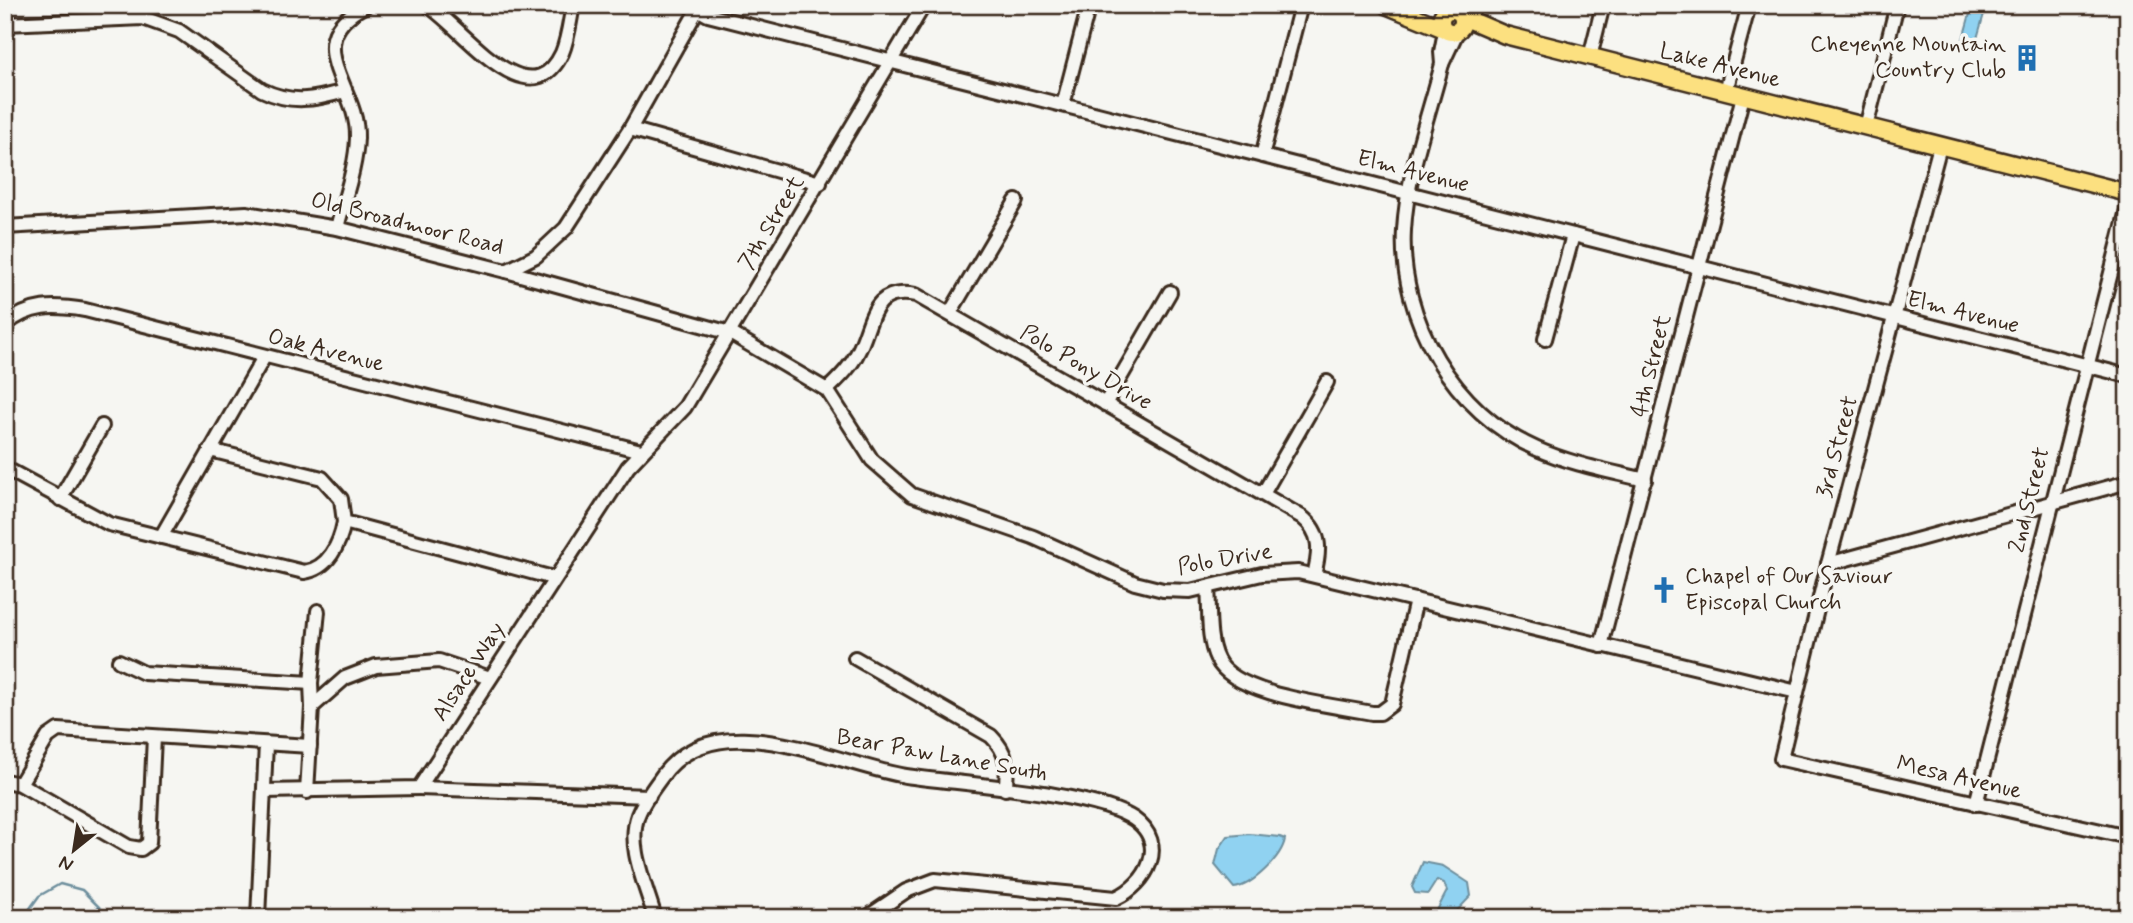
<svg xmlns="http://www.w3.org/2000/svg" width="2133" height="923" font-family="Mynerve,sans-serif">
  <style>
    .water { fill: #90d2f1; stroke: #6e8f9d; stroke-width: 2 }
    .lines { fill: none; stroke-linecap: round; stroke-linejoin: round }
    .stream { stroke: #6e8f9d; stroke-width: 2.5 }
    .minor-casing { stroke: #3b2a1e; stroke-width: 18 }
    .major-casing { stroke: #3b2a1e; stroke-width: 21 }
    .minor { stroke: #f6f6f2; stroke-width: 12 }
    .major { stroke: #fce080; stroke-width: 16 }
    .labels { text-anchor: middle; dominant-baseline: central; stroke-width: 7; stroke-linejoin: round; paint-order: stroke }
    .poi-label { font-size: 23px; fill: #3b2a1e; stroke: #f6f6f2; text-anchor: end }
    .street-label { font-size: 23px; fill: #3b2a1e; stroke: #f6f6f2 }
  </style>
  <rect width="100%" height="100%" fill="#f6f6f2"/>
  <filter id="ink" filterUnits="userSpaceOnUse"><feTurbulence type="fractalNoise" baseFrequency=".0143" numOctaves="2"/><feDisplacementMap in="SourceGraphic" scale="14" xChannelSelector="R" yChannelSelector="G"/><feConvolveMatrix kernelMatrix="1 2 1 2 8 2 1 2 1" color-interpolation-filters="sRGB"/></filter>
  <g filter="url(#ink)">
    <g class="water">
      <path d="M1971,10L1984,14L1976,42L1963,39Z"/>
      <path d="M1250,834L1280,837L1285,839C1282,857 1252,886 1234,888L1215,865L1219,849L1228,836Z"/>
      <path d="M1423,862L1443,866L1469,883L1471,896L1450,918H1433L1447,891L1444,883L1437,880L1428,894L1415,893L1412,887Z"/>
    </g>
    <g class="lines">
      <g class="stream">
        <path d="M264,916L311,914L323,918"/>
        <path d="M23,918L39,896L60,884L82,890L102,910L145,918"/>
        <path d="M217,918L254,916"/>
      </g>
      <defs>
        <g id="minor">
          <path d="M427,5C459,23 529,123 562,53C568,39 570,20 573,5"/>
          <path d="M690,5L708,15L2128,376"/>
          <path d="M1449,10L1450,5"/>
          <path d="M1460,13L1461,5"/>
          <path d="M5,24L143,18L179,31L262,90C291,104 314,100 345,91"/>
          <path d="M1445,31L1441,52L1442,64C1428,118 1407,174 1404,230C1399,319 1454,413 1537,449C1571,464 1609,471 1645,480"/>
          <path d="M1590,57L1603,5"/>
          <path d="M1442,64L1457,32"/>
          <path d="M1726,91L1749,5"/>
          <path d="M1063,105L1089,5"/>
          <path d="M1866,127L1897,5"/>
          <path d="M630,129L820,183"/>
          <path d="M1940,146L1828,564L1781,759L2128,837"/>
          <path d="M1262,156L1301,5"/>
          <path d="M5,227L246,213L337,228L506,271L536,256L566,228L630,129L700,5"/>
          <path d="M337,228C344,199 356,168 357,138C359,86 296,42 366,5"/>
          <path d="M506,271L730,333L827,390L872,460L912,495L1033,537L1135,583L1163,590L1190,591L1262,574L1298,572L1797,692"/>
          <path d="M950,313L1016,201"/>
          <path d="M5,325C30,304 54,305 85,310L641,451"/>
          <path d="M1545,339L1573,235"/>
          <path d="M827,390C839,378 851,367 858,352C873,324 870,286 916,295L1302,517C1322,533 1320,552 1314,575"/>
          <path d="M1105,404L1170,292"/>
          <path d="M210,450L322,478L341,499L344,522L553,578"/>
          <path d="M5,468L109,524L304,572C328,569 340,544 344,522"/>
          <path d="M1263,494L1327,382"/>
          <path d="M60,499L102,426"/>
          <path d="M161,537L264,357"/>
          <path d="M1828,564L2128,482"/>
          <path d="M1208,588C1210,610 1207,639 1217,659C1234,696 1333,705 1372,713H1380L1392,704L1416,600"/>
          <path d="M1601,646L1743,96"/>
          <path d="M855,658L991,736C1007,752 1009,767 1005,789"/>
          <path d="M119,661L144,673L311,683"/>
          <path d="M312,707L311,683L318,611"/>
          <path d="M5,781L20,784L129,847L141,849L149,843L154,737"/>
          <path d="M20,784L48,737L58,730L310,746"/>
          <path d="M419,788L649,796"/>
          <path d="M265,791L419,788L628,467L685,407L924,5"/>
          <path d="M307,792L312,707L345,678L376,666L439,661L490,678"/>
          <path d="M1976,804L2128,206"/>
          <path d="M258,918L266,744"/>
          <path d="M655,918C647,887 626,847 638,815C643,802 652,790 660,779C713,699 833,764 906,776C959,784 1095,792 1134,819C1169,844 1147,884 1116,898L935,880L906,891L866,918"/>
        </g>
        <g id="major">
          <path d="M1386,5L1442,28"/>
          <circle cx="1452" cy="21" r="11"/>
          <path d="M1463,17L1505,35L2128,193"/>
        </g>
      </defs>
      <use href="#minor" class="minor-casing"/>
      <use href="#major" class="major-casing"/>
      <use href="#minor" class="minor"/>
      <use href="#major" class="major"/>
    </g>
  </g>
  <defs>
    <symbol id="building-bare" viewBox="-9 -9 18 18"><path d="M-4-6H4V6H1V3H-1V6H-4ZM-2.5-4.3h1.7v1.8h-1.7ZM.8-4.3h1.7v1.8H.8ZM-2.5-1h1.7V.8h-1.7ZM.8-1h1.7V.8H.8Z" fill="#1f6fb2" stroke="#f6f6f2" stroke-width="2.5" paint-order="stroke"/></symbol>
    <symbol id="church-bare" viewBox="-9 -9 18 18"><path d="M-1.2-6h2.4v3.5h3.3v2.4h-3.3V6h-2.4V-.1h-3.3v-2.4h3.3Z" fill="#1f6fb2" stroke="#f6f6f2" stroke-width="2.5" paint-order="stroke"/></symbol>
  </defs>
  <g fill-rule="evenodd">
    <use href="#building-bare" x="2008" y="39" width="38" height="38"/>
    <use href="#church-bare" x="1645" y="571" width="38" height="38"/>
  </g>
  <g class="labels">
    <g class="poi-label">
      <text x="2006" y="45">Cheyenne Mountain<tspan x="2006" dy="26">Country Club</tspan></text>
      <text x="1685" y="577" text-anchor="start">Chapel of Our Saviour<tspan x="1685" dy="26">Episcopal Church</tspan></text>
    </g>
    <g class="street-label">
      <text transform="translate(1720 66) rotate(14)">Lake Avenue</text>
      <text transform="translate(1413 172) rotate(14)">Elm Avenue</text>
      <text transform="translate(772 223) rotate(-59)">7th Street</text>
      <text transform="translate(407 224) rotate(14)">Old Broadmoor Road</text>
      <text transform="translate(1963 313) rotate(14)">Elm Avenue</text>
      <text transform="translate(326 351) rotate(14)">Oak Avenue</text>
      <text transform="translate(1652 366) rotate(-76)">4th Street</text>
      <text transform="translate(1086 368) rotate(30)">Polo Pony Drive</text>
      <text transform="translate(1838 447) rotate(-75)">3rd Street</text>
      <text transform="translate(2030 500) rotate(-76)">2nd Street</text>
      <text transform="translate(1225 560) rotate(-10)">Polo Drive</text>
      <text transform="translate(469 672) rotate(-57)">Alsace Way</text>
      <text transform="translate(942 756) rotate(10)">Bear Paw Lane South</text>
      <text transform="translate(1959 778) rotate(13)">Mesa Avenue</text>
    </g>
  </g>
  <rect width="2133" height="923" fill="none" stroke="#f6f6f2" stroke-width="28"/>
  <rect x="14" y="14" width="2105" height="895" fill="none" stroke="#3b2a1e" stroke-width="2.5" filter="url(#ink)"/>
  <g transform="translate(74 850) rotate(210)" stroke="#f6f6f2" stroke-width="5" paint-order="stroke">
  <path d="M0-5L12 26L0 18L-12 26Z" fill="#3b2a1e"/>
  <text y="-10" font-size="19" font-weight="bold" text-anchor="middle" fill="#3b2a1e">N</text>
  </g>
</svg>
